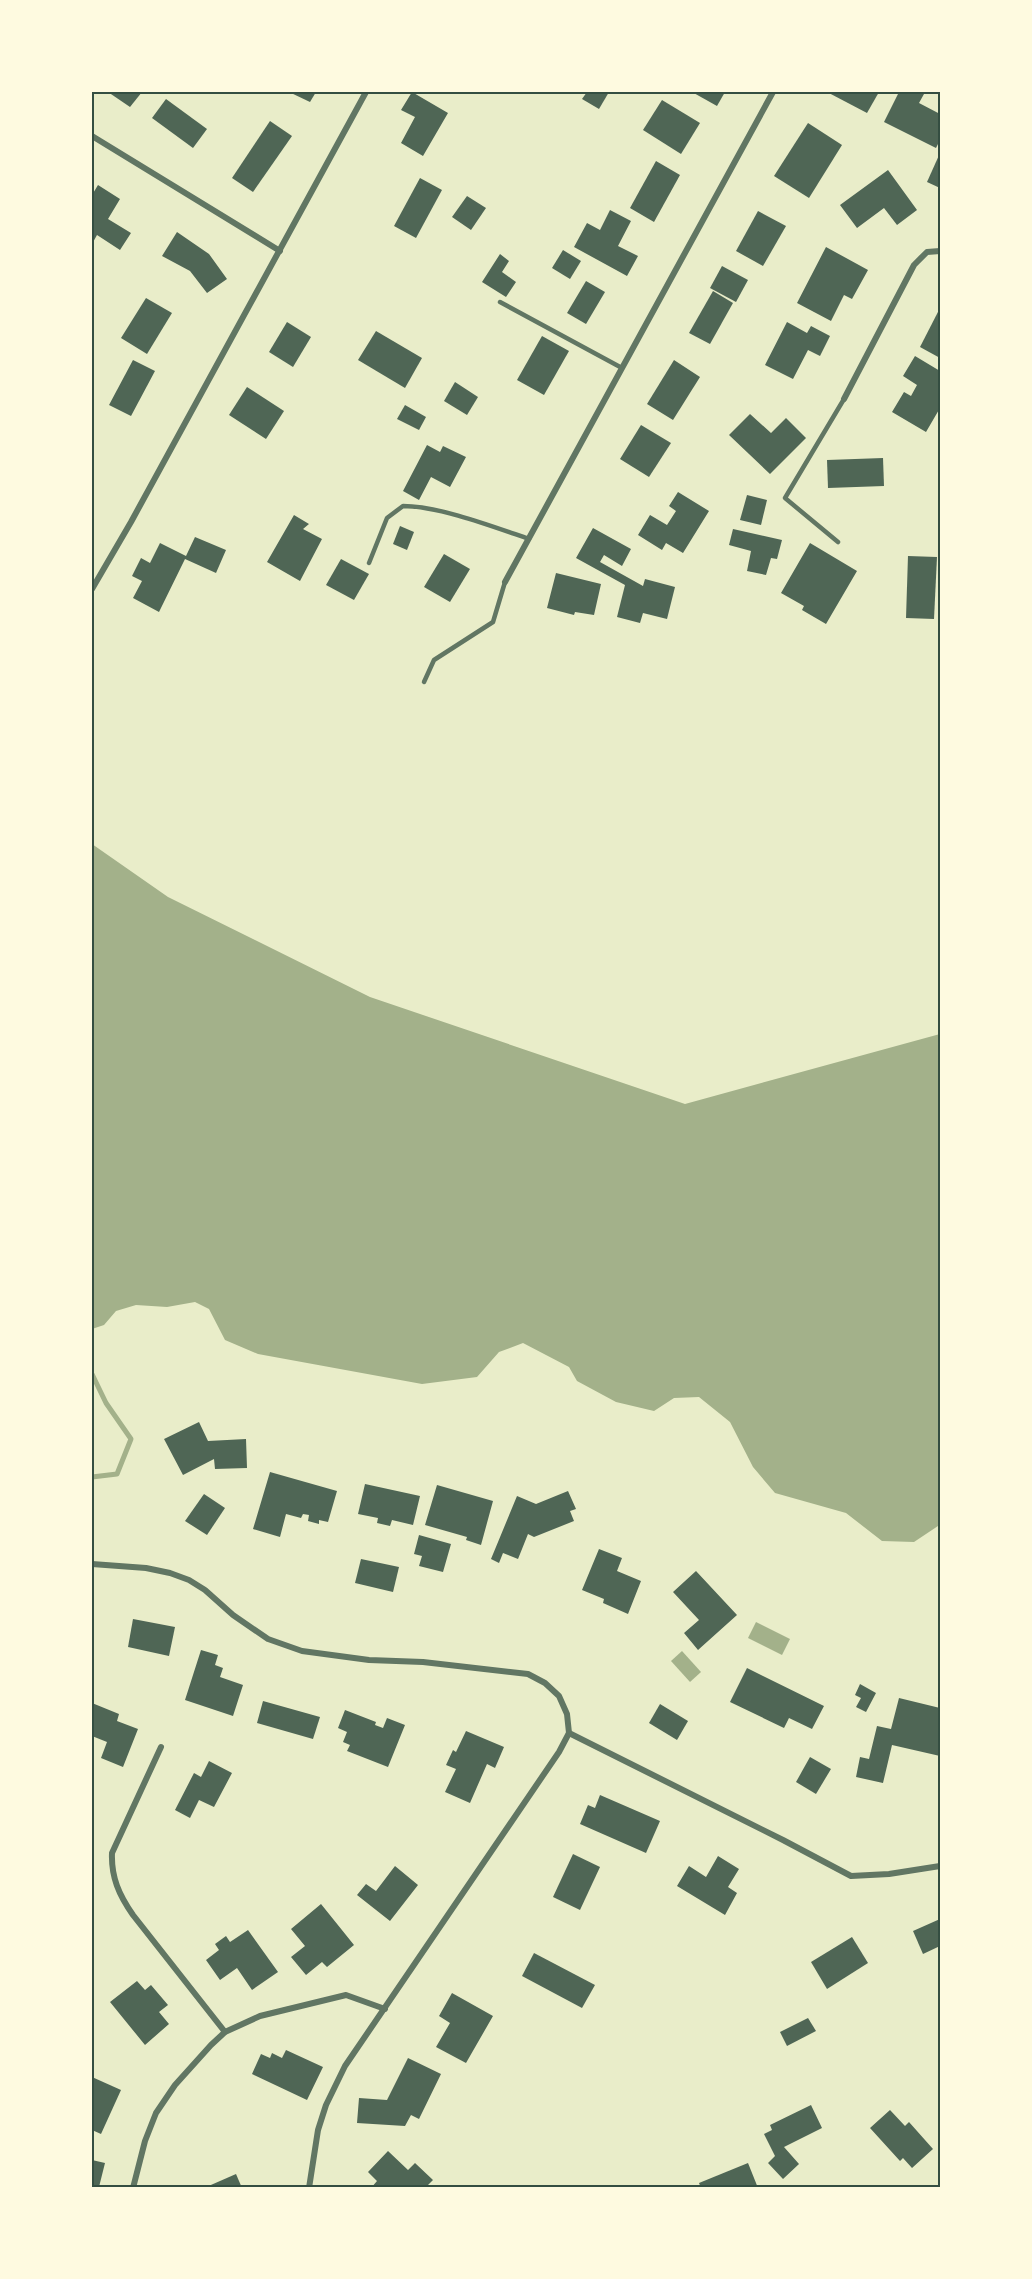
<svg xmlns="http://www.w3.org/2000/svg" width="1032" height="2279" font-family="'PT Sans Narrow',sans-serif">
  <style>
    .water { fill: #a3b18a }
    .lines { fill: none; stroke-linecap: round; stroke-linejoin: round }
    .stream { stroke: #a3b18a; stroke-width: 5 }
    .building { fill: #4f6655 }
    .service { stroke: #617663; stroke-width: 4.5 }
    .minor { stroke: #617663; stroke-width: 6 }
    .neatline { fill: none; stroke: #344e41; stroke-width: 2 }
  </style>
  <rect width="100%" height="100%" fill="#e9edc9"/>
  <g class="water">
    <path d="M92,844L168,897L370,997L685,1104L940,1034V1518L938,1526L914,1542L882,1541L846,1513L775,1493L753,1467L730,1422L699,1397L674,1398L654,1411L616,1402L577,1381L569,1367L523,1343L499,1352L477,1377L422,1384L258,1354L225,1340L209,1309L195,1302L167,1307L136,1305L116,1311L104,1325L92,1329Z"/>
    <path d="M756,1622L790,1639L782,1655L748,1638Z"/>
    <path d="M682,1651L701,1672L690,1682L671,1661Z"/>
  </g>
  <g class="lines">
    <path class="stream" d="M92,1374L106,1403L131,1439L117,1474L92,1477"/>
  </g>
  <g class="building">
    <path d="M108,92H142L130,107Z"/>
    <path d="M289,92H316L310,102Z"/>
    <path d="M412,92L448,113L423,156L401,143L415,117L401,110Z"/>
    <path d="M587,92H609L599,109L582,99Z"/>
    <path d="M692,92H725L717,106Z"/>
    <path d="M827,92H879L867,113Z"/>
    <path d="M899,92H918L924,94L919,103L940,114V140L936,148L884,122Z"/>
    <path d="M166,99L207,129L193,148L152,118Z"/>
    <path d="M662,100L700,123L681,154L643,130Z"/>
    <path d="M270,121L292,136L253,192L232,178Z"/>
    <path d="M808,123L842,145L809,198L774,176Z"/>
    <path d="M940,153V188L927,182Z"/>
    <path d="M656,161L680,175L654,222L630,208Z"/>
    <path d="M888,170L917,210L897,225L884,208L857,228L840,205Z"/>
    <path d="M420,178L442,190L416,238L394,226Z"/>
    <path d="M98,185L120,199L108,219L131,233L120,250L97,235L92,244V195Z"/>
    <path d="M467,196L486,208L471,230L452,217Z"/>
    <path d="M610,210L631,221L618,246L638,256L627,276L574,247L587,223L600,230Z"/>
    <path d="M758,211L786,226L763,266L736,251Z"/>
    <path d="M177,232L209,254L227,279L207,293L190,271L162,256Z"/>
    <path d="M826,247L868,270L852,299L844,295L831,321L797,303Z"/>
    <path d="M563,250L581,261L570,279L552,268Z"/>
    <path d="M500,254L509,261L502,272L516,282L506,297L482,282Z"/>
    <path d="M722,266L748,280L736,302L710,288Z"/>
    <path d="M586,281L605,292L586,324L567,313Z"/>
    <path d="M713,291L733,303L710,344L689,333Z"/>
    <path d="M146,298L172,313L147,354L121,338Z"/>
    <path d="M940,308V358L920,347Z"/>
    <path d="M287,322L311,337L293,367L269,352Z"/>
    <path d="M787,322L807,333L811,326L830,336L820,356L808,350L793,379L765,365Z"/>
    <path d="M376,331L422,358L405,388L358,360Z"/>
    <path d="M542,336L569,351L544,395L517,380Z"/>
    <path d="M915,356L940,371V408L926,432L892,412L904,392L911,396L917,385L903,376Z"/>
    <path d="M133,360L155,371L131,416L109,405Z"/>
    <path d="M674,360L700,377L673,420L647,404Z"/>
    <path d="M455,382L478,397L467,415L444,401Z"/>
    <path d="M247,387L284,411L266,439L229,415Z"/>
    <path d="M405,405L426,417L419,430L397,419Z"/>
    <path d="M750,414L771,433L786,418L806,438L770,474L729,435Z"/>
    <path d="M641,425L671,443L649,477L620,459Z"/>
    <path d="M427,445L440,452L443,446L466,457L450,487L431,477L419,500L403,491Z"/>
    <path d="M883,458L884,486L828,488L827,460Z"/>
    <path d="M678,492L709,511L683,553L666,543L662,550L638,535L650,515L667,525L676,511L669,506Z"/>
    <path d="M747,495L767,500L761,525L740,520Z"/>
    <path d="M294,515L309,524L303,529L322,539L300,581L267,562Z"/>
    <path d="M400,526L414,532L407,550L393,544Z"/>
    <path d="M593,528L631,549L622,566L604,555L600,562L643,586L645,579L675,587L667,619L643,613L640,623L617,617L625,585L576,558Z"/>
    <path d="M733,529L782,540L777,559L771,558L766,575L747,571L751,551L729,545Z"/>
    <path d="M195,537L226,550L216,573L185,559L159,612L133,598L142,581L132,576L141,558L150,563L160,543L186,556Z"/>
    <path d="M810,543L857,571L826,624L802,610L804,606L781,593Z"/>
    <path d="M444,554L470,569L450,602L424,587Z"/>
    <path d="M908,556L937,557L934,619L906,618Z"/>
    <path d="M341,559L369,574L354,600L326,585Z"/>
    <path d="M556,573L601,584L594,615L575,612L574,615L547,608Z"/>
    <path d="M199,1422L208,1441L246,1439L247,1468L215,1469L214,1459L183,1475L164,1439Z"/>
    <path d="M270,1472L337,1491L328,1522L319,1520V1524L308,1521L309,1515L303,1514L301,1518L286,1514L280,1537L253,1529Z"/>
    <path d="M365,1484L420,1496L413,1525L392,1520L390,1526L377,1523L378,1518L358,1514Z"/>
    <path d="M437,1485L493,1501L481,1545L466,1540L467,1537L425,1525Z"/>
    <path d="M568,1491L576,1509L570,1511L574,1521L534,1537L528,1534L518,1559L503,1553L499,1563L491,1559L517,1496L536,1504Z"/>
    <path d="M204,1494L225,1508L207,1535L185,1521Z"/>
    <path d="M419,1535L451,1544L443,1572L419,1566L422,1556L414,1554Z"/>
    <path d="M599,1549L622,1558L617,1571L641,1581L628,1614L603,1603L604,1599L582,1590Z"/>
    <path d="M361,1559L399,1567L393,1592L355,1583Z"/>
    <path d="M696,1571L737,1615L698,1650L684,1633L699,1620L673,1592Z"/>
    <path d="M133,1619L175,1627L169,1656L128,1647Z"/>
    <path d="M201,1650L218,1655L215,1665L223,1668L220,1677L243,1685L233,1716L185,1700Z"/>
    <path d="M747,1668L824,1706L812,1729L789,1718L784,1728L730,1702Z"/>
    <path d="M860,1684L876,1693L866,1712L856,1707L861,1698L855,1695Z"/>
    <path d="M899,1698L940,1708V1756L892,1745L883,1783L856,1777L860,1757L869,1759L877,1726L891,1729Z"/>
    <path d="M263,1701L320,1717L313,1739L257,1723Z"/>
    <path d="M92,1703L119,1714L117,1721L138,1729L123,1767L101,1758L107,1742L92,1736Z"/>
    <path d="M660,1704L688,1721L677,1740L649,1723Z"/>
    <path d="M345,1710L376,1722L375,1725L383,1728L387,1718L405,1725L388,1767L347,1751L350,1745L343,1742L347,1732L338,1728Z"/>
    <path d="M466,1731L504,1747L495,1768L487,1764L470,1803L445,1792L456,1769L446,1765L453,1750L456,1752Z"/>
    <path d="M810,1757L831,1769L816,1794L796,1782Z"/>
    <path d="M209,1761L232,1773L214,1807L199,1800L190,1818L175,1810L194,1773L201,1777Z"/>
    <path d="M600,1795L660,1821L646,1853L580,1824L588,1805L595,1808Z"/>
    <path d="M573,1854L600,1867L580,1910L553,1897Z"/>
    <path d="M718,1856L739,1869L728,1887L737,1893L725,1915L677,1886L689,1866L706,1877Z"/>
    <path d="M395,1866L418,1885L390,1921L357,1895L366,1884L376,1891Z"/>
    <path d="M321,1904L354,1945L327,1967L322,1962L306,1975L291,1957L305,1946L291,1929Z"/>
    <path d="M940,1919V1946L923,1954L913,1931Z"/>
    <path d="M248,1930L278,1972L252,1990L237,1968L220,1980L206,1960L219,1950L215,1944L226,1936L230,1942Z"/>
    <path d="M852,1937L868,1963L827,1989L811,1962Z"/>
    <path d="M534,1953L595,1985L582,2008L522,1976Z"/>
    <path d="M137,1981L145,1990L151,1985L168,2005L159,2012L169,2024L145,2045L110,2002Z"/>
    <path d="M452,1993L493,2016L466,2063L436,2047L450,2023L439,2016Z"/>
    <path d="M808,2018L816,2031L787,2046L780,2032Z"/>
    <path d="M286,2050L323,2067L307,2100L252,2074L261,2054L270,2058L272,2053L282,2058Z"/>
    <path d="M408,2058L441,2074L419,2119L411,2115L405,2126L357,2123L359,2098L387,2100Z"/>
    <path d="M92,2077L121,2090L101,2134L92,2130Z"/>
    <path d="M811,2105L822,2128L784,2147L799,2164L783,2179L768,2163L775,2156L764,2134L772,2130L770,2125Z"/>
    <path d="M890,2110L905,2126L909,2122L933,2149L912,2168L903,2158L900,2161L870,2128Z"/>
    <path d="M388,2151L408,2170L415,2163L433,2180L425,2188H371L377,2181L368,2172Z"/>
    <path d="M92,2160L105,2163L99,2187L92,2185Z"/>
    <path d="M748,2163L758,2188H701L699,2183Z"/>
    <path d="M236,2174L242,2188H204Z"/>
  </g>
  <g class="lines">
    <g class="service">
      <path d="M500,302L622,368"/>
      <path d="M838,542L785,498L844,399"/>
      <path d="M369,563L387,518L403,506C439,506 494,527 529,539"/>
      <path d="M424,682L434,660L493,622L505,582"/>
    </g>
    <g class="minor">
      <path d="M92,136L280,251"/>
      <path d="M844,399L914,265L927,252L940,251"/>
      <path d="M505,582L773,92"/>
      <path d="M92,589L131,522L366,92"/>
      <path d="M92,1564L146,1568L170,1573L189,1580L205,1590L233,1615L268,1639L302,1651L369,1660L423,1662L528,1674L545,1683L559,1696L567,1714L569,1733L559,1752L345,2066L326,2105L318,2130L309,2188"/>
      <path d="M569,1733L783,1840L851,1876L889,1874L940,1866"/>
      <path d="M161,1747L112,1853C111,1877 119,1895 133,1915L225,2032"/>
      <path d="M133,2188L145,2141L156,2113L175,2085L211,2045L225,2032L260,2016L346,1995L385,2009"/>
    </g>
  </g>
  <rect width="1032" height="2279" fill="none" stroke="#fefae0" stroke-width="186"/>
  <rect x="93" y="93" width="846" height="2093" class="neatline"/>
</svg>
